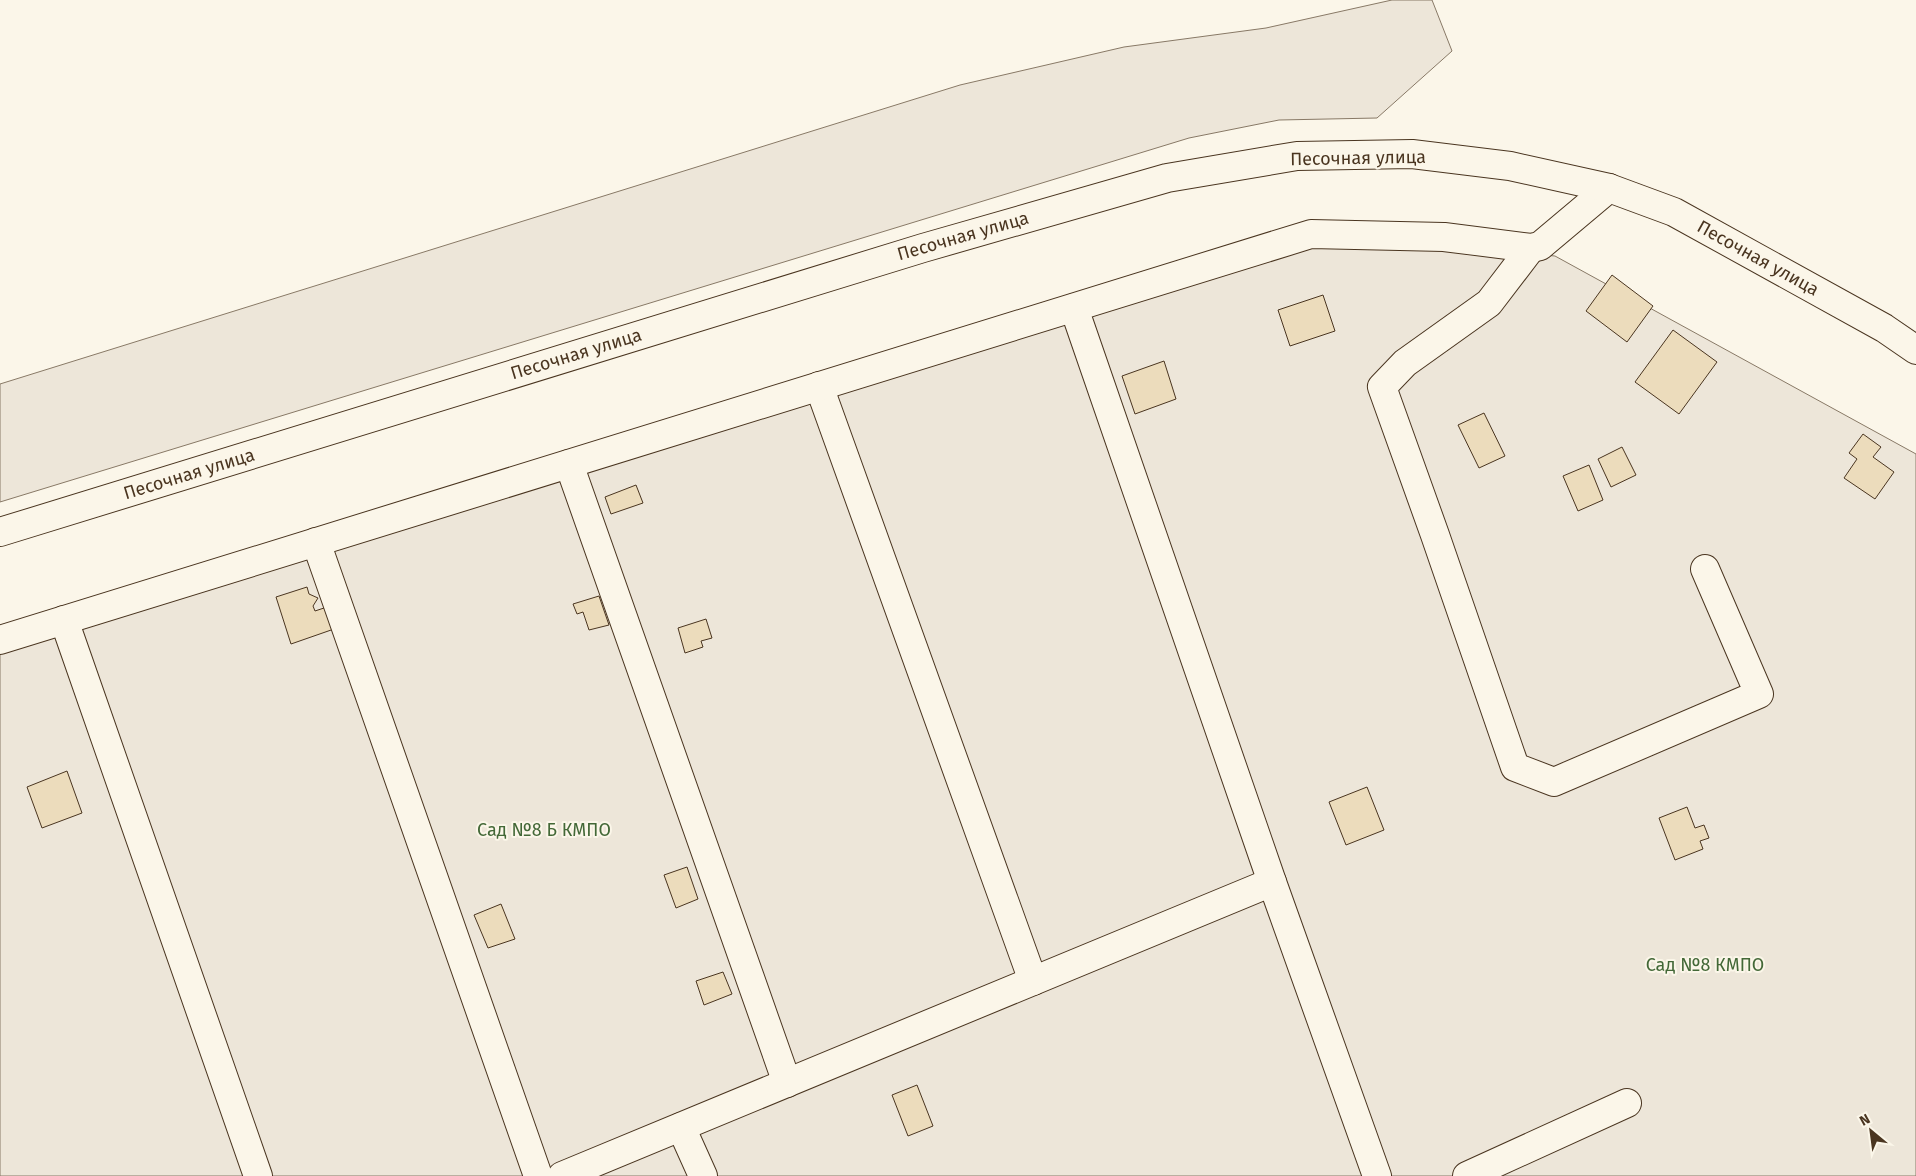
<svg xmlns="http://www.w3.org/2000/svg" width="1916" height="1176" font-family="'Fira Sans',sans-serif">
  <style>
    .green { fill: #ede6d9; stroke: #887966 }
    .building { fill: #ecdcbc; stroke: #4a3520 }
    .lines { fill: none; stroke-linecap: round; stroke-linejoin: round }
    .minor-casing { stroke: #4a3520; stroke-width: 30 }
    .major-casing { stroke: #4a3520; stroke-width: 30 }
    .minor { stroke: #fbf6e9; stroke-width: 28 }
    .major { stroke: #fbf6e9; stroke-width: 28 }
    .labels { text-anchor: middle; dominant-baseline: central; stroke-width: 4; stroke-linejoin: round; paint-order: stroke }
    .street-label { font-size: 18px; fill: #4a3520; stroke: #fbf6e9 }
    .park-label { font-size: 18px; fill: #436837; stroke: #fbf6e9 }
  </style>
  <rect width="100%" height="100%" fill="#fbf6e9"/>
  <g class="green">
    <path d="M1392,0H1432L1452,51L1377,118L1279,120L1189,138L0,502V384L960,85L1124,47L1266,28Z"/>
    <path d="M1309,233L1555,256L1916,454V1176H0V635Z"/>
  </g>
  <g class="building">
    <path d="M1612,275L1653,306L1627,342L1586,311Z"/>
    <path d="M1323,295L1335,331L1290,346L1278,310Z"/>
    <path d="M1673,330L1717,362L1679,414L1635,382Z"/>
    <path d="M1164,361L1176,399L1135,414L1122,376Z"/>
    <path d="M1484,413L1505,456L1479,468L1458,425Z"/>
    <path d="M1863,434L1881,447L1873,457L1894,472L1875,499L1844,478L1857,459L1849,453Z"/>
    <path d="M1622,447L1636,475L1611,487L1598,459Z"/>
    <path d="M1589,465L1603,500L1578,511L1563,476Z"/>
    <path d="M636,485L643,503L611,514L605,497Z"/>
    <path d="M307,587L309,594L318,598L313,606L315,611L327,607L334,629L291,644L276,597Z"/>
    <path d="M599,596L609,625L589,630L583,612L577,614L573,604Z"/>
    <path d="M706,619L712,638L701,641L703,647L685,653L678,628Z"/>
    <path d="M67,771L82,813L42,828L27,787Z"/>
    <path d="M1367,787L1384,830L1346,845L1329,802Z"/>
    <path d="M1687,807L1695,828L1704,825L1709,838L1700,841L1703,849L1675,860L1659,818Z"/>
    <path d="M687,867L698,899L676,908L664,875Z"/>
    <path d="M501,904L515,939L488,948L474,915Z"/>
    <path d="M723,972L732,994L704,1005L696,981Z"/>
    <path d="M917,1085L933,1126L908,1136L892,1095Z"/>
  </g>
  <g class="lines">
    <defs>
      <g id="minor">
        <path d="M1531,248L1489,303L1405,363L1382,387L1435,535L1515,767L1554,782L1759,694L1705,569"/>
        <path d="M1074,308L1272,882L1377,1176"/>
        <path d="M819,386L1033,981"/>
        <path d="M569,464L787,1083"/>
        <path d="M316,542L538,1176"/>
        <path d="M64,620L258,1176"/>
        <path d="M0,640L1311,234L1444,237L1531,248L1540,246L1609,188"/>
        <path d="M681,1127L703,1176"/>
        <path d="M562,1176L1272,882"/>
        <path d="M1467,1176L1627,1103"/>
      </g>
      <path id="major" d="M0,532L923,248L1167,178L1297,156L1412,154L1510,166L1609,188L1674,212L1884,328L1916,350"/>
    </defs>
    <use href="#minor" class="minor-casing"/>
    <use href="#major" class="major-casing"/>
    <use href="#minor" class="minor"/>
    <use href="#major" class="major"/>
  </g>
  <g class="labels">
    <g class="street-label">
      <text transform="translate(1358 158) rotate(-1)">Песочная улица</text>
      <text transform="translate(963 236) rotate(-16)">Песочная улица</text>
      <text transform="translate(1758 258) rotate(29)">Песочная улица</text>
      <text transform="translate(576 354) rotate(-17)">Песочная улица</text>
      <text transform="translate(189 474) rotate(-17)">Песочная улица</text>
    </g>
    <g class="park-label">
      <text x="544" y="830">Сад №8 Б КМПО</text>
      <text x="1705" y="965">Сад №8 КМПО</text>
    </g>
  </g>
  <g transform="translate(1871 1131) rotate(331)" stroke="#fbf6e9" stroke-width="4" paint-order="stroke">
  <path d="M0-4L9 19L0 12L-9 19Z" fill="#4a3520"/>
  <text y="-8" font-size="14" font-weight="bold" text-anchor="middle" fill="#4a3520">N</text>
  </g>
</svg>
